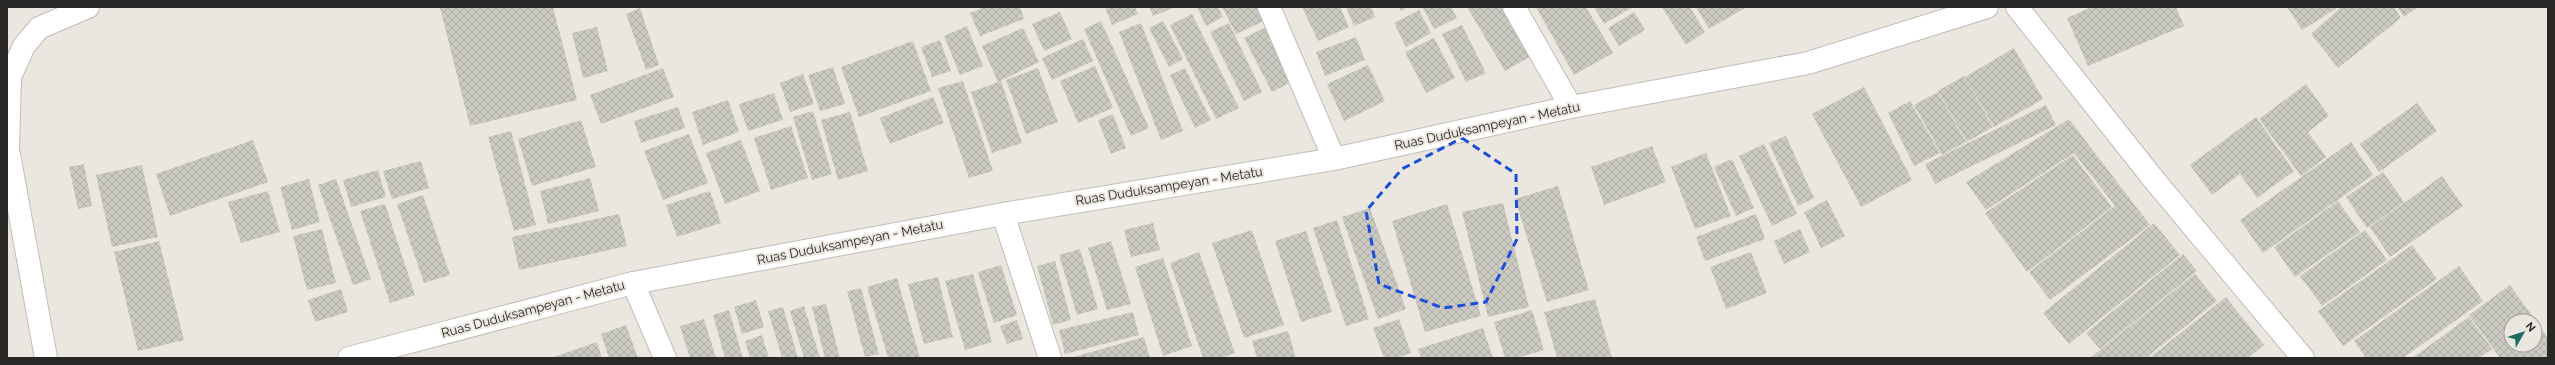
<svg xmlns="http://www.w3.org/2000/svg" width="2555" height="365" font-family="Raleway,sans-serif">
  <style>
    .building { fill: url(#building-cross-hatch); fill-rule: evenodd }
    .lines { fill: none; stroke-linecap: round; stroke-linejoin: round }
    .minor-casing { stroke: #c1bdb6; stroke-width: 24 }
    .major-casing { stroke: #c1bdb6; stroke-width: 24 }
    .minor { stroke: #fff; stroke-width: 22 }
    .major { stroke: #fff; stroke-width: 22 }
    .marked { fill: none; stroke: #1d4ed8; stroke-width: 3; stroke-dasharray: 8 5; stroke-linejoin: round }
    .labels { text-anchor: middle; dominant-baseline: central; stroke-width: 4; stroke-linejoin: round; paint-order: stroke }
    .street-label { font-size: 13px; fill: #2a2826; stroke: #ebe7e0 }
  </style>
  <defs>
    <pattern id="building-cross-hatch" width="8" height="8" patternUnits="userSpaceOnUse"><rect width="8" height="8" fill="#cbcac2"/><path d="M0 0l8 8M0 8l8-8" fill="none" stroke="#aeaea7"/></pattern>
  </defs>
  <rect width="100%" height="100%" fill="#ebe7e0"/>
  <g class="building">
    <path d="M553,7L577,100L470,126L440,8Z"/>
    <path d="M985,7H1020L1024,19L980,36L970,13Z"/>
    <path d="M1105,7H1135L1138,14L1112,25Z"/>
    <path d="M1149,7H1176L1153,16Z"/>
    <path d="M1197,7H1218L1223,17L1206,26Z"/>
    <path d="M1222,7H1263L1268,19L1236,34Z"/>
    <path d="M1302,7H1340L1349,27L1318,41Z"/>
    <path d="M1346,7H1371L1375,17L1354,26Z"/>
    <path d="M1399,7H1408L1401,11Z"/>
    <path d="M1451,7L1457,18L1434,29L1423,8Z"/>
    <path d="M1467,7H1512L1538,52L1505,71Z"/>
    <path d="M1536,7H1586L1613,53L1574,75Z"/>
    <path d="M1594,7H1633L1604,24Z"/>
    <path d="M1662,7H1690L1705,32L1686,45Z"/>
    <path d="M1696,7H1744L1745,8L1709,29Z"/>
    <path d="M2092,7H2176L2184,26L2088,66L2067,18Z"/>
    <path d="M2287,7H2334L2336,9L2302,30Z"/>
    <path d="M2338,7H2394L2401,18L2338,68L2311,34L2339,9Z"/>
    <path d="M2397,7H2418L2404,17Z"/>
    <path d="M640,8L659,65L646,70L626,14Z"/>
    <path d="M1419,10L1431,33L1406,47L1394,23Z"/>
    <path d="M1060,12L1072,39L1044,51L1032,24Z"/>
    <path d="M1634,12L1645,30L1619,46L1608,28Z"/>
    <path d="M1192,14L1239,108L1216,119L1170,25Z"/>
    <path d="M1101,21L1149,128L1131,136L1084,29Z"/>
    <path d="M1163,21L1183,59L1169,67L1149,28Z"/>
    <path d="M1141,23L1183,131L1161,140L1119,32Z"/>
    <path d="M1229,23L1262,92L1244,101L1210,32Z"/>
    <path d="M1462,25L1486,73L1466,82L1442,34Z"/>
    <path d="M967,26L983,66L960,75L944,36Z"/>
    <path d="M597,27L608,71L583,78L572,33Z"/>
    <path d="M1266,27L1293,81L1272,92L1244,38Z"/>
    <path d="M1023,28L1039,62L998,82L982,46Z"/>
    <path d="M1356,37L1365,60L1325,76L1316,52Z"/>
    <path d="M1434,38L1455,78L1426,93L1405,52Z"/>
    <path d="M1083,39L1093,61L1052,80L1042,58Z"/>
    <path d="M940,40L951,71L932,77L921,47Z"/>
    <path d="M913,41L931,91L859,117L841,67Z"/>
    <path d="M2014,48L2043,99L1994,127L1965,77Z"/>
    <path d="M1368,65L1385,101L1344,121L1327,84Z"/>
    <path d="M1095,66L1113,108L1078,123L1060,81Z"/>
    <path d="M833,67L845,104L820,111L808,75Z"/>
    <path d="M663,68L674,97L601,124L590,95Z"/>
    <path d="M1038,68L1058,122L1026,134L1006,80Z"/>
    <path d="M1185,68L1211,120L1195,128L1170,75Z"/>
    <path d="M803,74L814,104L790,112L780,83Z"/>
    <path d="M1964,76L1993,127L1967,142L1938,91Z"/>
    <path d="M963,81L993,171L969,178L938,88Z"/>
    <path d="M1001,81L1022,143L992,153L971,92Z"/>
    <path d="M2306,84L2329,116L2308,132L2326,157L2301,176L2259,119Z"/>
    <path d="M1864,87L1912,180L1861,207L1812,114Z"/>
    <path d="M1938,92L1966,142L1942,155L1914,105Z"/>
    <path d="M774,93L783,120L748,131L739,104Z"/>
    <path d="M933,97L944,123L890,144L880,118Z"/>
    <path d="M728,100L739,132L703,145L692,112Z"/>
    <path d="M1910,101L1940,153L1914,166L1888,113Z"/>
    <path d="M2417,103L2437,131L2379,172L2360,144Z"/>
    <path d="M2046,105L2056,125L1935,184L1925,164Z"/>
    <path d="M678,107L685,128L641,143L634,121Z"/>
    <path d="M813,111L832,174L812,180L793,117Z"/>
    <path d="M850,112L868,171L838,180L821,120Z"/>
    <path d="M1113,114L1126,148L1111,154L1098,120Z"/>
    <path d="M2256,117L2294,171L2257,198L2240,174L2212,195L2190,165Z"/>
    <path d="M2069,119L2150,225L2050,300L2029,272L2115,206L2074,153L1986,210L1966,182Z"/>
    <path d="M581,120L596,167L532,186L518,139Z"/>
    <path d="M791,126L808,178L771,190L754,138Z"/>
    <path d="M511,131L536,225L514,231L488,137Z"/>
    <path d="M689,134L708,183L663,200L644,151Z"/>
    <path d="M1786,136L1814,198L1798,206L1769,143Z"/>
    <path d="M253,140L268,182L170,216L156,174Z"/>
    <path d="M741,140L760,191L725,204L706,153Z"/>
    <path d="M2351,142L2373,175L2263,253L2240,220Z"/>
    <path d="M1764,144L1797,214L1772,226L1739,156Z"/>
    <path d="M1652,146L1666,182L1604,205L1591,167Z"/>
    <path d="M1706,153L1731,216L1695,229L1671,167Z"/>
    <path d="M2073,155L2112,207L2027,272L1985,213Z"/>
    <path d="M1732,159L1754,208L1736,216L1714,167Z"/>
    <path d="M421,161L429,188L392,199L383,171Z"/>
    <path d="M84,164L92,206L78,209L69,167Z"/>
    <path d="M142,165L158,237L112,247L96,175Z"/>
    <path d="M378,170L386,197L351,207L343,180Z"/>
    <path d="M2383,172L2404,202L2367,228L2346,197Z"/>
    <path d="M2442,176L2463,206L2390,257L2370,227Z"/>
    <path d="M590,178L599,211L548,224L540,191Z"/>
    <path d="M309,179L320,222L292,230L280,187Z"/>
    <path d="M336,179L371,279L353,285L318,185Z"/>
    <path d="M1558,186L1589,290L1547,302L1515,199Z"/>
    <path d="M268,191L280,232L241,243L228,202Z"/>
    <path d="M710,191L721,223L677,237L666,205Z"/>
    <path d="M423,195L450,275L424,283L397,204Z"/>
    <path d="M1827,200L1845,236L1821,248L1804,212Z"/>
    <path d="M2338,201L2360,232L2295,277L2274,247Z"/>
    <path d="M1503,203L1529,307L1488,317L1462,212Z"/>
    <path d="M385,204L415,295L390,303L360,211Z"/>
    <path d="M1447,204L1481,316L1425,332L1392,221Z"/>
    <path d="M1370,208L1406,309L1378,319L1342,217Z"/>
    <path d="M619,214L627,246L519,270L512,237Z"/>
    <path d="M1756,214L1765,239L1705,261L1696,237Z"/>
    <path d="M1337,220L1369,319L1346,326L1313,228Z"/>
    <path d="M1153,223L1160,250L1131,257L1124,230Z"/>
    <path d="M2154,223L2180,255L2069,344L2043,313Z"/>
    <path d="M322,229L336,283L307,290L293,236Z"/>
    <path d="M1800,229L1810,252L1784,264L1774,241Z"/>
    <path d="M1252,230L1284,325L1244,338L1212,243Z"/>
    <path d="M2365,230L2387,260L2322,306L2300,276Z"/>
    <path d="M1306,231L1332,312L1301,322L1275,241Z"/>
    <path d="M159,241L184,340L138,351L114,252Z"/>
    <path d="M1111,241L1131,304L1107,310L1088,248Z"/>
    <path d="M2412,245L2437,279L2343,346L2318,311Z"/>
    <path d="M1080,249L1098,309L1077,315L1059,255Z"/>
    <path d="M1199,252L1235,353L1221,358H1203L1170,263Z"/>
    <path d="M1751,252L1767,293L1726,309L1710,267Z"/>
    <path d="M2183,254L2197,271L2100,349L2086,333Z"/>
    <path d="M1163,258L1192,346L1163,356L1135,267Z"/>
    <path d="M1055,261L1071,320L1053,325L1037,266Z"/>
    <path d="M1001,265L1017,315L994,323L978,272Z"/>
    <path d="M2459,266L2483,301L2403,358H2366L2354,341Z"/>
    <path d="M973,274L992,342L965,350L945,281Z"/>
    <path d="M2195,274L2217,301L2146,358H2090Z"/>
    <path d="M938,277L953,337L924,344L908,284Z"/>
    <path d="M897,278L920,358H888L867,287Z"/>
    <path d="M2510,285L2548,338V358H2500L2469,315ZM2511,321H2535V345H2511Z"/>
    <path d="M861,288L879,354L865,357L847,291Z"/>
    <path d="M341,289L348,312L315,322L308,300Z"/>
    <path d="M2226,297L2264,345L2248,358H2149Z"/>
    <path d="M1595,299L1612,358H1557L1544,312Z"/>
    <path d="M756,300L764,327L742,334L734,307Z"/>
    <path d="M826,304L840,358H825L812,307Z"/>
    <path d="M804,306L820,358H804L790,311Z"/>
    <path d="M783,307L798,358H782L768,311Z"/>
    <path d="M729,310L743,358H725L713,315Z"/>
    <path d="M1532,310L1544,350L1517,358H1505L1494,322Z"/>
    <path d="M1133,312L1139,335L1065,354L1059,330Z"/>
    <path d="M2469,317L2492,349L2479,358H2412Z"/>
    <path d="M704,319L716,358H690L680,326Z"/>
    <path d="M1399,319L1411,353L1397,358H1384L1373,328Z"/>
    <path d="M1017,320L1023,339L1007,344L1000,326Z"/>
    <path d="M626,325L638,358H609L601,334Z"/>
    <path d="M1483,328L1493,358H1421L1418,349Z"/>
    <path d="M1288,331L1296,358H1257L1252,341Z"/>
    <path d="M762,335L769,358H750L745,341Z"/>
    <path d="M1144,337L1150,358H1070Z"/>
    <path d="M597,342L602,358H551Z"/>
  </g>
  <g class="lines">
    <defs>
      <g id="minor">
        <path d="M1269,7L1334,159"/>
        <path d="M1514,7L1571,107"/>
        <path d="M1003,214L1050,358"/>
        <path d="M633,283L665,358"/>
        <path d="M46,358L8,149L10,77L24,46L39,28L88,7"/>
      </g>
      <g id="major">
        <path d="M2017,7L2155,181L2303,358"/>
        <path d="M349,358L633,283L1003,214L1334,159L1571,107L1808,63L1987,7"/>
      </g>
    </defs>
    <use href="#minor" class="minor-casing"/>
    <use href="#major" class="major-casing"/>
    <use href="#minor" class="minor"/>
    <use href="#major" class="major"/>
  </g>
  <path class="marked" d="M1462,138L1516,174L1517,239L1486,302L1443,308L1379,284L1366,211L1402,169Z"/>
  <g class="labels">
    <g class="street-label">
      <text transform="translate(1487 126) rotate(-12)">Ruas Duduksampeyan - Metatu</text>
      <text transform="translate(1169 186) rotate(-9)">Ruas Duduksampeyan - Metatu</text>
      <text transform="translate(850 242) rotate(-11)">Ruas Duduksampeyan - Metatu</text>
      <text transform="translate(533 309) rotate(-15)">Ruas Duduksampeyan - Metatu</text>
    </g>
  </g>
  <rect width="2555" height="365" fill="none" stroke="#2a2826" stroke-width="16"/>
  <g transform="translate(2523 333) rotate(51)"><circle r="19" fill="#ebe7e0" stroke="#9e9b96"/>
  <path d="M0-3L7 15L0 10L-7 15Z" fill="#1f6963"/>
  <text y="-6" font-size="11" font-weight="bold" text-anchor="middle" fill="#2a2826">N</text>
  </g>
</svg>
